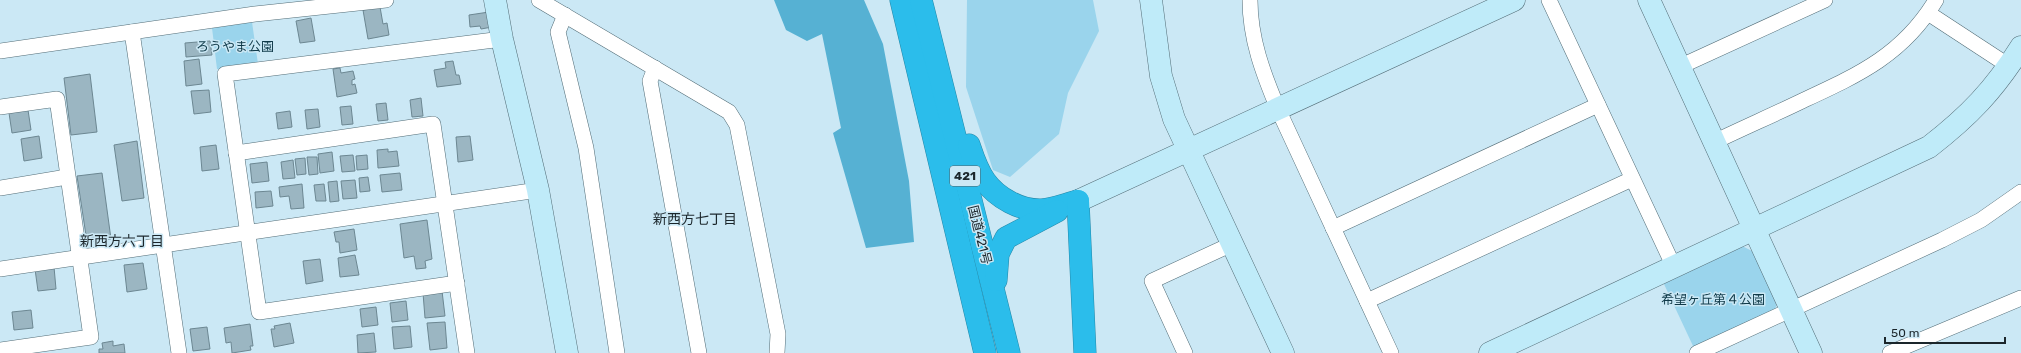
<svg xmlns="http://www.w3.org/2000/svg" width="2021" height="353" font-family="Rubik,'Noto Sans JP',sans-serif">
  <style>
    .green { fill: #9ad4ec }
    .water { fill: #56b1d3 }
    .building { fill: #9bb6c2; stroke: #6c8792 }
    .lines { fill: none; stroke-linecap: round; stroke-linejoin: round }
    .street-casing { stroke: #536d77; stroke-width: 16 }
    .secondary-casing { stroke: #536d77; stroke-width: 23 }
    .highway-casing { stroke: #2588a8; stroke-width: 23 }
    .street { stroke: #fff; stroke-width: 15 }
    .secondary { stroke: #bfebf9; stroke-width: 22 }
    .highway { stroke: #2bbdeb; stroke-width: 22 }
    .labels { text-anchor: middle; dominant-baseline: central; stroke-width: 3; stroke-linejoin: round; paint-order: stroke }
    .shield { fill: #cbe8f5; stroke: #506068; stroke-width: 1 }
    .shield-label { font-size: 12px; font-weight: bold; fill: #1b262b }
    .park-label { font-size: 13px; fill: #103a49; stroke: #cbe8f5 }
    .street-label { font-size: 13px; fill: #1b262b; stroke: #cbe8f5 }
    .neighbourhood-label { font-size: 14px; fill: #1b262b; stroke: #cbe8f5 }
  </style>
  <rect width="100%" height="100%" fill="#cbe8f5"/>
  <g class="green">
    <path d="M967,0H1093L1099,31L1068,93L1059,134L1010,177L993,170L966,87Z"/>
    <path d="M252,22L258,64L217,69L212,28Z"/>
    <path d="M1742,246L1752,251L1777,303L1775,310L1694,348L1663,282Z"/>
  </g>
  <path class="water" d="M774,0H864L883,44L909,181L914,242L866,248L833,133L841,128L822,34L807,41L786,30Z"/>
  <g class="building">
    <path d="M380,7L383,24L387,23L389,35L368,39L363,10Z"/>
    <path d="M489,12L492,27L481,29L480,26L470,27L469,15Z"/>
    <path d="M311,18L315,41L300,43L296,21Z"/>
    <path d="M210,41L212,55L186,57L185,43Z"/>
    <path d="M199,59L202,84L186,86L184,61Z"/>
    <path d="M453,61L456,75H459L461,84L437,87L434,70L446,68L445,62Z"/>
    <path d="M340,68L341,73L353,71L355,79L352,80V85L355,84L357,93L337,97L333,69Z"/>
    <path d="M90,74L97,132L71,135L64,78Z"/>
    <path d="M209,90L211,112L194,114L191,91Z"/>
    <path d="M421,98L423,116L412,117L410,100Z"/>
    <path d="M386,103L388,120L378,121L376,104Z"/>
    <path d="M351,106L353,124L342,125L340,107Z"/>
    <path d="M318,109L320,127L307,129L305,110Z"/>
    <path d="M28,110L31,130L12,133L9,113Z"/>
    <path d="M290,111L292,127L278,129L276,113Z"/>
    <path d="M39,136L42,158L24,161L21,139Z"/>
    <path d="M470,136L473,160L458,162L456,137Z"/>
    <path d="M137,141L144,198L122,201L114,145Z"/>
    <path d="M216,145L219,169L202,171L200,147Z"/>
    <path d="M388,149V152L397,151L399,166L378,168L377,150Z"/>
    <path d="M332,152L334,171L320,173L318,154Z"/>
    <path d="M353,155L355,171L342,172L340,156Z"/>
    <path d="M367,155L368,169L357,170L356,156Z"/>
    <path d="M307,157H317L318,174L309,175Z"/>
    <path d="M305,158L306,174L297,175L295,159Z"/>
    <path d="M293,160L295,178L283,179L281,162Z"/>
    <path d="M267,162L269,181L252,183L250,164Z"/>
    <path d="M102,173L111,239L87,242L77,176Z"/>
    <path d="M400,173L402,190L382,192L380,175Z"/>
    <path d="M368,177L370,191L360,192L359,178Z"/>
    <path d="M355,180L357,198L343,199L341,181Z"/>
    <path d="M337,181L339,201L330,202L328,182Z"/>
    <path d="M302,184L304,208L291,209L289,196L280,197L279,187Z"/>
    <path d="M324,184L326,201H316L314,185Z"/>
    <path d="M271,191L273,206L256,208L255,192Z"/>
    <path d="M427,220L432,259L425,261L426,268L416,269L414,256L404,258L400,224Z"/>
    <path d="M354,229L357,250L340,253L339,242H336L334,232Z"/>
    <path d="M355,255L359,275L340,277L338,258Z"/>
    <path d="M320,259L323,281L306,284L303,261Z"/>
    <path d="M143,263L147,289L127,292L124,265Z"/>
    <path d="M54,267L56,289L38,291L35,269Z"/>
    <path d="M442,291L445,316L425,318L423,293Z"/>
    <path d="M406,301L408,320L392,322L390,303Z"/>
    <path d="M376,307L378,325L362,327L360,309Z"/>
    <path d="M31,310L33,328L14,330L12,312Z"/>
    <path d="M445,322L447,348L430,350L427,323Z"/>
    <path d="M290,323L294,343L274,347L271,329H275L274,326Z"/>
    <path d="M250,324L253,346H250L251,350L232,353L231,342L226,343L224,328Z"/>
    <path d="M410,326L412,347L394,349L392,327Z"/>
    <path d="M207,327L210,349L193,351L190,329Z"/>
    <path d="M374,333L376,352L358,353L357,335Z"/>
    <path d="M113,341V346L124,344L125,353H99V349H103L102,343Z"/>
  </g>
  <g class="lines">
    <defs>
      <g id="street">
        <path d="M539,0L729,112L737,125L778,334L777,353"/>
        <path d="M1250,0C1250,39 1263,73 1278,109L1391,353"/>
        <path d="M1549,0L1674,267"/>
        <path d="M1928,13L2009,66"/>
        <path d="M565,15L558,32L586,148L617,353"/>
        <path d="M132,32L179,353"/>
        <path d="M0,51L255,14L386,0"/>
        <path d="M1679,67L1825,0"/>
        <path d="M655,68L650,81L699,353"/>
        <path d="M0,107L57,99L91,337L0,350"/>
        <path d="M1714,142C1743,128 1773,115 1802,101C1858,75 1903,55 1936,0"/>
        <path d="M236,153L433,124L467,353"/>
        <path d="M0,188L67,177"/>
        <path d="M1333,228L1598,105"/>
        <path d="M0,269L538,190"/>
        <path d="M457,283L259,312L225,74L502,39"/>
        <path d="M1367,301L1632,179"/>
        <path d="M1185,353L1152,281L1232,244"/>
        <path d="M1697,353L1942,240L1981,220L2021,192"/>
        <path d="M1890,353L2021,298"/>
      </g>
      <g id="secondary">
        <path d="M495,0L502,39L538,190L567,353"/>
        <path d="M1151,0L1161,76L1174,119L1283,353"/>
        <path d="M1649,0L1811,353"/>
        <path d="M1078,201L1514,0"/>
        <path d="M1490,353L1929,147C1969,116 1994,90 2021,47"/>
      </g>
      <g id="highway">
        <path d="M901,0L985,353"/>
        <path d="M921,0L1009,353"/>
        <path d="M969,145C973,157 977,170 985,181C997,198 1021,211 1042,210C1054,209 1066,204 1078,201"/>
        <path d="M1078,201L1085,353"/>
        <path d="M996,280L998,254L1006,238L1057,211"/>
      </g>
    </defs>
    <use href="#street" class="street-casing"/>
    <use href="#secondary" class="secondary-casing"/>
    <use href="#highway" class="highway-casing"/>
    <use href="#street" class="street"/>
    <use href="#secondary" class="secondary"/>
    <use href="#highway" class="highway"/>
  </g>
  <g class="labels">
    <rect class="shield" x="950" y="166" width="30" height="20" rx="3"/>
    <g class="shield-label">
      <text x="965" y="176">421</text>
    </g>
    <g class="park-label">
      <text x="235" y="46">ろうやま公園</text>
      <text x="1713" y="299">希望ヶ丘第４公園</text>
    </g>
    <g class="street-label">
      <text transform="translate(980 235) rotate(76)">国道421号</text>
    </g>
    <g class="neighbourhood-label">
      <text x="695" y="219">新西方七丁目</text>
      <text x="122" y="241">新西方六丁目</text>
    </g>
  </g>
  <path d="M1885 337v6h120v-6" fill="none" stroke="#1b262b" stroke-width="2"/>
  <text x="1891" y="337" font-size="12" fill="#1b262b" stroke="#cbe8f5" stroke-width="3" paint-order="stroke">50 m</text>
</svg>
